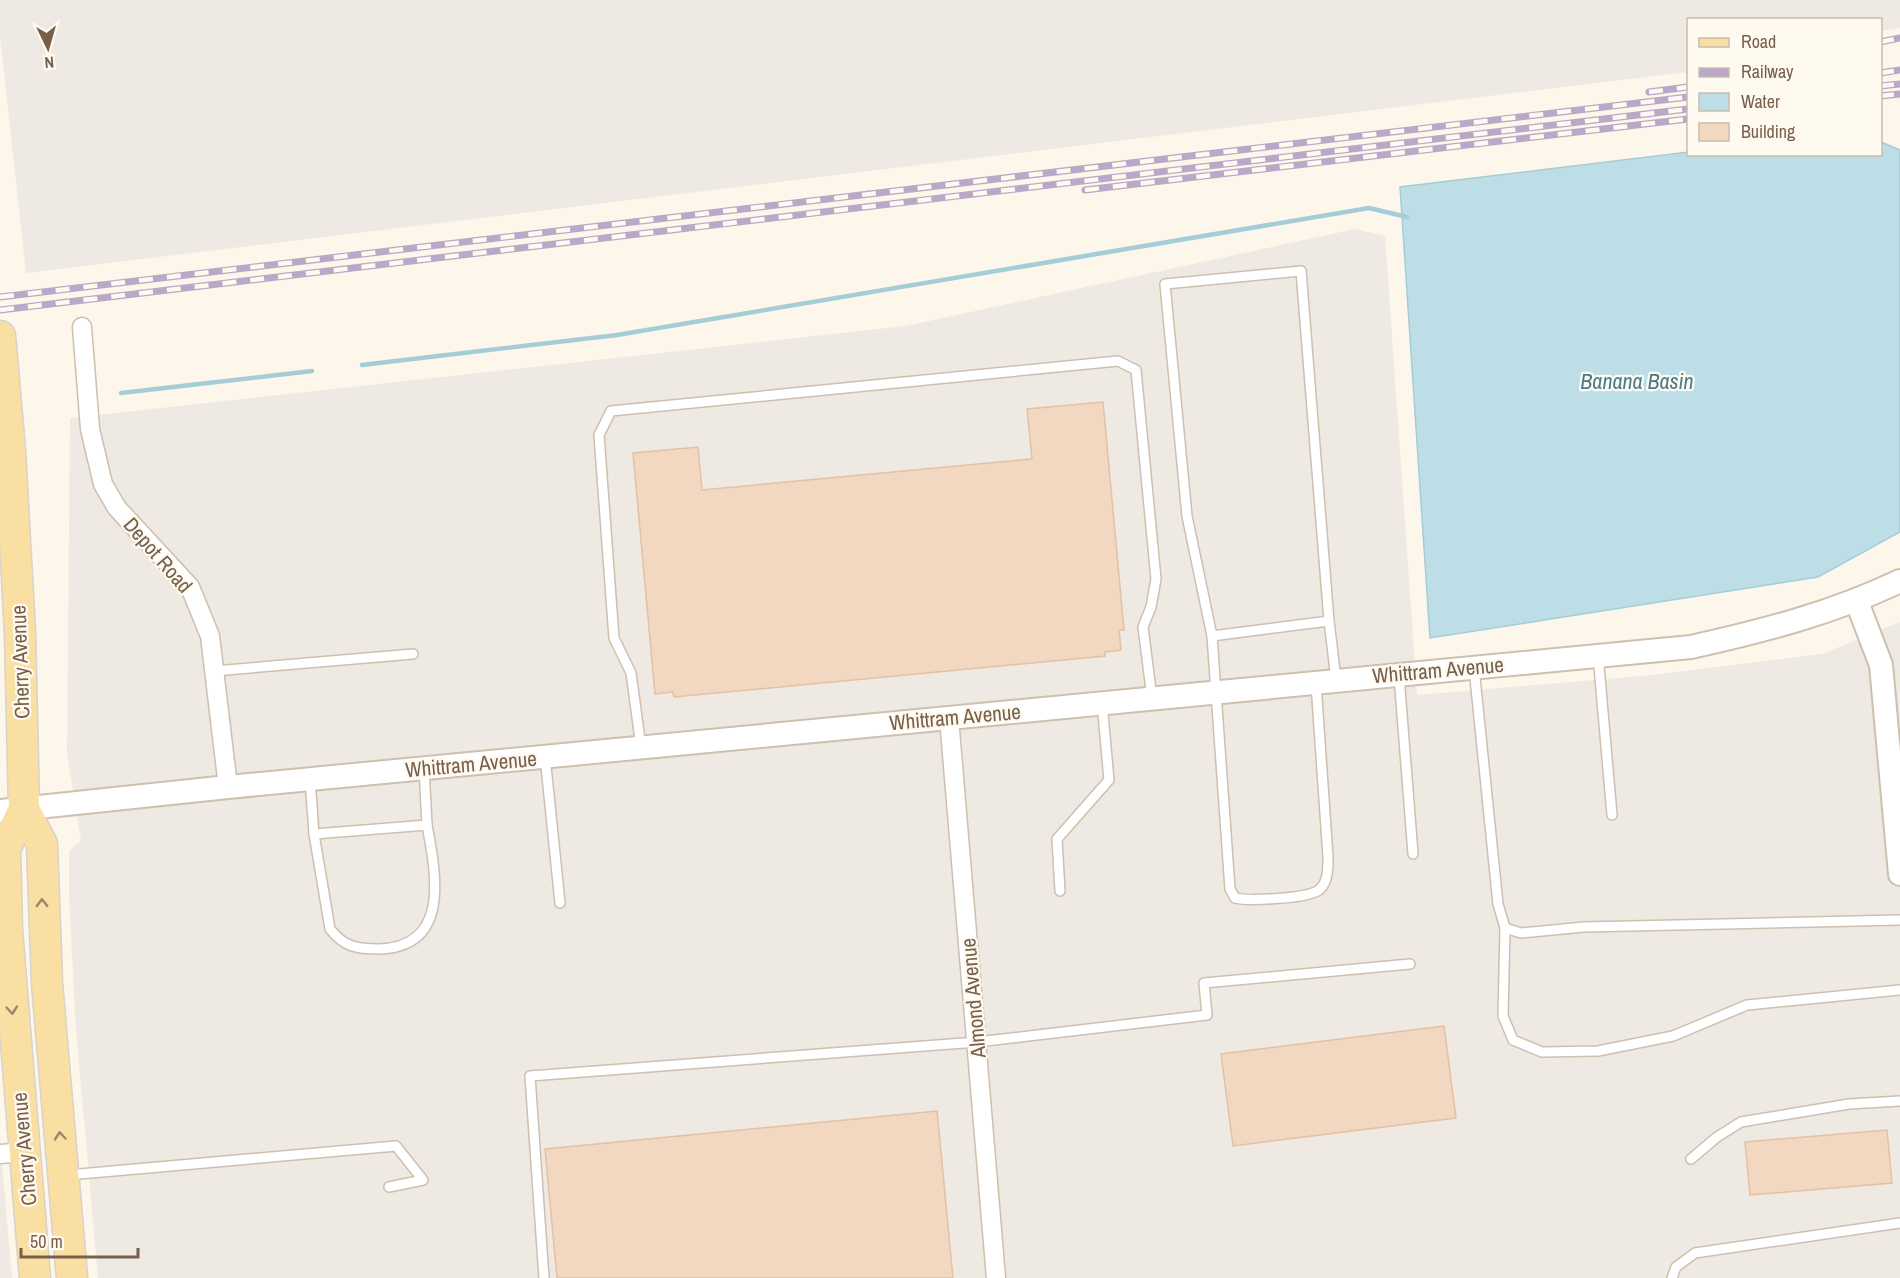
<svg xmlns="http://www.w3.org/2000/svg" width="1900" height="1278" font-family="'Archivo Narrow',sans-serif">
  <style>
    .industrial { fill: #eee9e2 }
    .water { fill: #bddee7; stroke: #a4cdd9; stroke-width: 1.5 }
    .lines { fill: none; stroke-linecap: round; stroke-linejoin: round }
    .stream { stroke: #a4cdd9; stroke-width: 4.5 }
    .building { fill: #f2d8c1; stroke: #e5c0a1; stroke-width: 1.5 }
    .service-casing { stroke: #cfbfae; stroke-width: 12 }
    .minor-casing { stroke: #cfbfae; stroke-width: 21 }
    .tertiary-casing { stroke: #cfbfae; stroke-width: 26 }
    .primary-casing { stroke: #d9d2cd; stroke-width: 33 }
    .service { stroke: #fff; stroke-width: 9 }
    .minor { stroke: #fff; stroke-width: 18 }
    .tertiary { stroke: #fff; stroke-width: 22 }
    .primary { stroke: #fadfa3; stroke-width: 30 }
    .rail-casing { stroke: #bba7c8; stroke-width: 7 }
    .rail { stroke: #fffaf0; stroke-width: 4.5; stroke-dasharray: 14; stroke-linecap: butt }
    .oneway { stroke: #9f8566 }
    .labels { text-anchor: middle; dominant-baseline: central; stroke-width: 4.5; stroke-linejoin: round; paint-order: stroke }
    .street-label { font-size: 21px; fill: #785f4c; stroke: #fffaf0 }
    .water-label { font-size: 22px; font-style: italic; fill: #467b8b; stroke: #fffaf0 }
  </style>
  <rect width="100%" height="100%" fill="#fdf6ea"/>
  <g class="industrial">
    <path d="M0,0H1900V28L1881,31L1880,20H1688V72L26,273L0,36Z"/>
    <path d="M1355,229L1385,236L1417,695L1652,675L1822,654L1900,622V1278H98L76,1029L69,897V851L81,840L67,755L70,418L906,326Z"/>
    <path d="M0,1139L12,1278H0Z"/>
  </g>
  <path class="water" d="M1881,142L1900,150V532L1818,577L1430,638L1400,187L1688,152V154H1880Z"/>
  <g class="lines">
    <g class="stream">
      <path d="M362,365L617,335L1369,208L1407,217"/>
      <path d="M121,393L312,371"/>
    </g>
  </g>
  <g class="building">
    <path d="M1103,402L1124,630H1119L1121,650L1105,652V656L674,697L673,692L655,694L633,453L698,447L702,490L1032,459L1027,409Z"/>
    <path d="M1444,1026L1456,1118L1233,1146L1221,1054Z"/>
    <path d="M937,1111L953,1278H557L545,1149Z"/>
    <path d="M1887,1130L1892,1183L1750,1195L1745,1142Z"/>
  </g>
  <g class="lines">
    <defs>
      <g id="service">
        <path d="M1212,636L1187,516L1165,284L1301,271L1329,621"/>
        <path d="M1598,655L1612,815"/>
        <path d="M1474,668L1498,904L1505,928L1521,933L1584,927L1900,920"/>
        <path d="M214,671L413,654"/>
        <path d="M1399,676L1413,854"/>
        <path d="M1316,684L1328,857C1328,868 1328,882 1320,889C1310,899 1249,901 1235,898L1230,889L1212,636L1329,621L1336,679"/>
        <path d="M641,747L631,673L614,638L599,435L611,411L1118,361L1136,370L1156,579L1151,607L1143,627L1152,698"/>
        <path d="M545,756L560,903"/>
        <path d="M310,779L314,834L427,825L424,768"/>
        <path d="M314,834L330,929C344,947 357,949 379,949C451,947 436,874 427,825"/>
        <path d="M1060,891L1057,839L1109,780L1102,703"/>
        <path d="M1505,928L1503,1016L1513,1040L1542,1052L1598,1051L1673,1036L1747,1005L1900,990"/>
        <path d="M1691,1159L1717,1137L1741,1122L1849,1104L1900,1101"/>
        <path d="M68,1175L396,1146L423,1180L389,1187"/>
        <path d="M544,1278L530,1076L977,1042L1207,1015L1204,983L1410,964"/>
        <path d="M1672,1278L1676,1267L1695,1253L1900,1223"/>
      </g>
      <g id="minor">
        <path d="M82,327L90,429L103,484L117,508L190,587L210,636L228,787"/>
        <path d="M949,718L996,1278"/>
        <path d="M0,1154L24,1152"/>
      </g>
      <g id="tertiary">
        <path d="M1857,602L1881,665L1900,874"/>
        <path d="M0,811L228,787L1691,647C1763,631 1833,613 1900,581"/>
      </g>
      <g id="primary">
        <path d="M0,336L10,451L20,632L24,809L42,844L47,983L72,1278"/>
        <path d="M24,809L5,849L7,930L35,1278"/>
      </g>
    </defs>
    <use href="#service" class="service-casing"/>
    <use href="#minor" class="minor-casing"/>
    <use href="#tertiary" class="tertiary-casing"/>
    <use href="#primary" class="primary-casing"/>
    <use href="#service" class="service"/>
    <use href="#minor" class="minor"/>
    <use href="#tertiary" class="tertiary"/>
    <use href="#primary" class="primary"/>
    <defs>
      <g id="rail">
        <path d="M1880,42L1900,38"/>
        <path d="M1880,73L1900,70"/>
        <path d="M1880,86L1900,84"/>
        <path d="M1649,92L1688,87"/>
        <path d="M1880,96L1900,94"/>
        <path d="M1085,190L1688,119"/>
        <path d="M0,297L1688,97"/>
        <path d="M0,310L1688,109"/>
      </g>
    </defs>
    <use href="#rail" class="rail-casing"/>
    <use href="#rail" class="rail"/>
  </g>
  <defs><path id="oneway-chevron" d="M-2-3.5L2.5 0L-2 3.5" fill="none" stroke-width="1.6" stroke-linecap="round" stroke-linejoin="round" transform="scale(1.5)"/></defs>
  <g class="oneway">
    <use href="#oneway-chevron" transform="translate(42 903) rotate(-91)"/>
    <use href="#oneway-chevron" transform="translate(12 1010) rotate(85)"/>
    <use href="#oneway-chevron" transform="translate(60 1136) rotate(-95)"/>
  </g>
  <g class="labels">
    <g class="street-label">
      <text transform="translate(158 555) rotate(49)">Depot Road</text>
      <text transform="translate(20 662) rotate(-92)">Cherry Avenue</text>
      <text transform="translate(1438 670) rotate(-5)">Whittram Avenue</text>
      <text transform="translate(955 717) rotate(-5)">Whittram Avenue</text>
      <text transform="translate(471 764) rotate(-5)">Whittram Avenue</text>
      <text transform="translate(973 998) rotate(-95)">Almond Avenue</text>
      <text transform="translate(24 1149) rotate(-95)">Cherry Avenue</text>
    </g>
    <g class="water-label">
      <text x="1637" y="381">Banana Basin</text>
    </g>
  </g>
  <rect x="1687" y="18" width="195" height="138" fill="#fffaf0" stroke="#c9bcae" stroke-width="1.5"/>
  <rect x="1699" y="38" width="30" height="9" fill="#fadfa3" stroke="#c9bcae" stroke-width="1.5"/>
  <text x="1741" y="48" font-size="18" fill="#785f4c">Road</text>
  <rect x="1699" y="68" width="30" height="9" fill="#bba7c8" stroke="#c9bcae" stroke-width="1.5"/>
  <text x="1741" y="78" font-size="18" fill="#785f4c">Railway</text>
  <rect x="1699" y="93" width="30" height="18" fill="#bddee7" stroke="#c9bcae" stroke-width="1.5"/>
  <text x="1741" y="108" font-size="18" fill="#785f4c">Water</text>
  <rect x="1699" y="123" width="30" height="18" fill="#f2d8c1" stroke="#c9bcae" stroke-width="1.5"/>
  <text x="1741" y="138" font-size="18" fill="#785f4c">Building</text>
  <g transform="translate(48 48) rotate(175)" stroke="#fffaf0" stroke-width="4.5" paint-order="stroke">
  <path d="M0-4.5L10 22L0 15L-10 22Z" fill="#785f4c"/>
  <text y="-9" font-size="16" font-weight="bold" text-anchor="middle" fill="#785f4c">N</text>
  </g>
  <path d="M21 1248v9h117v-9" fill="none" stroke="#785f4c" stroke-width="3"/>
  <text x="30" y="1248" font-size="18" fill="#785f4c" stroke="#fffaf0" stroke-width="4.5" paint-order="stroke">50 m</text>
</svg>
